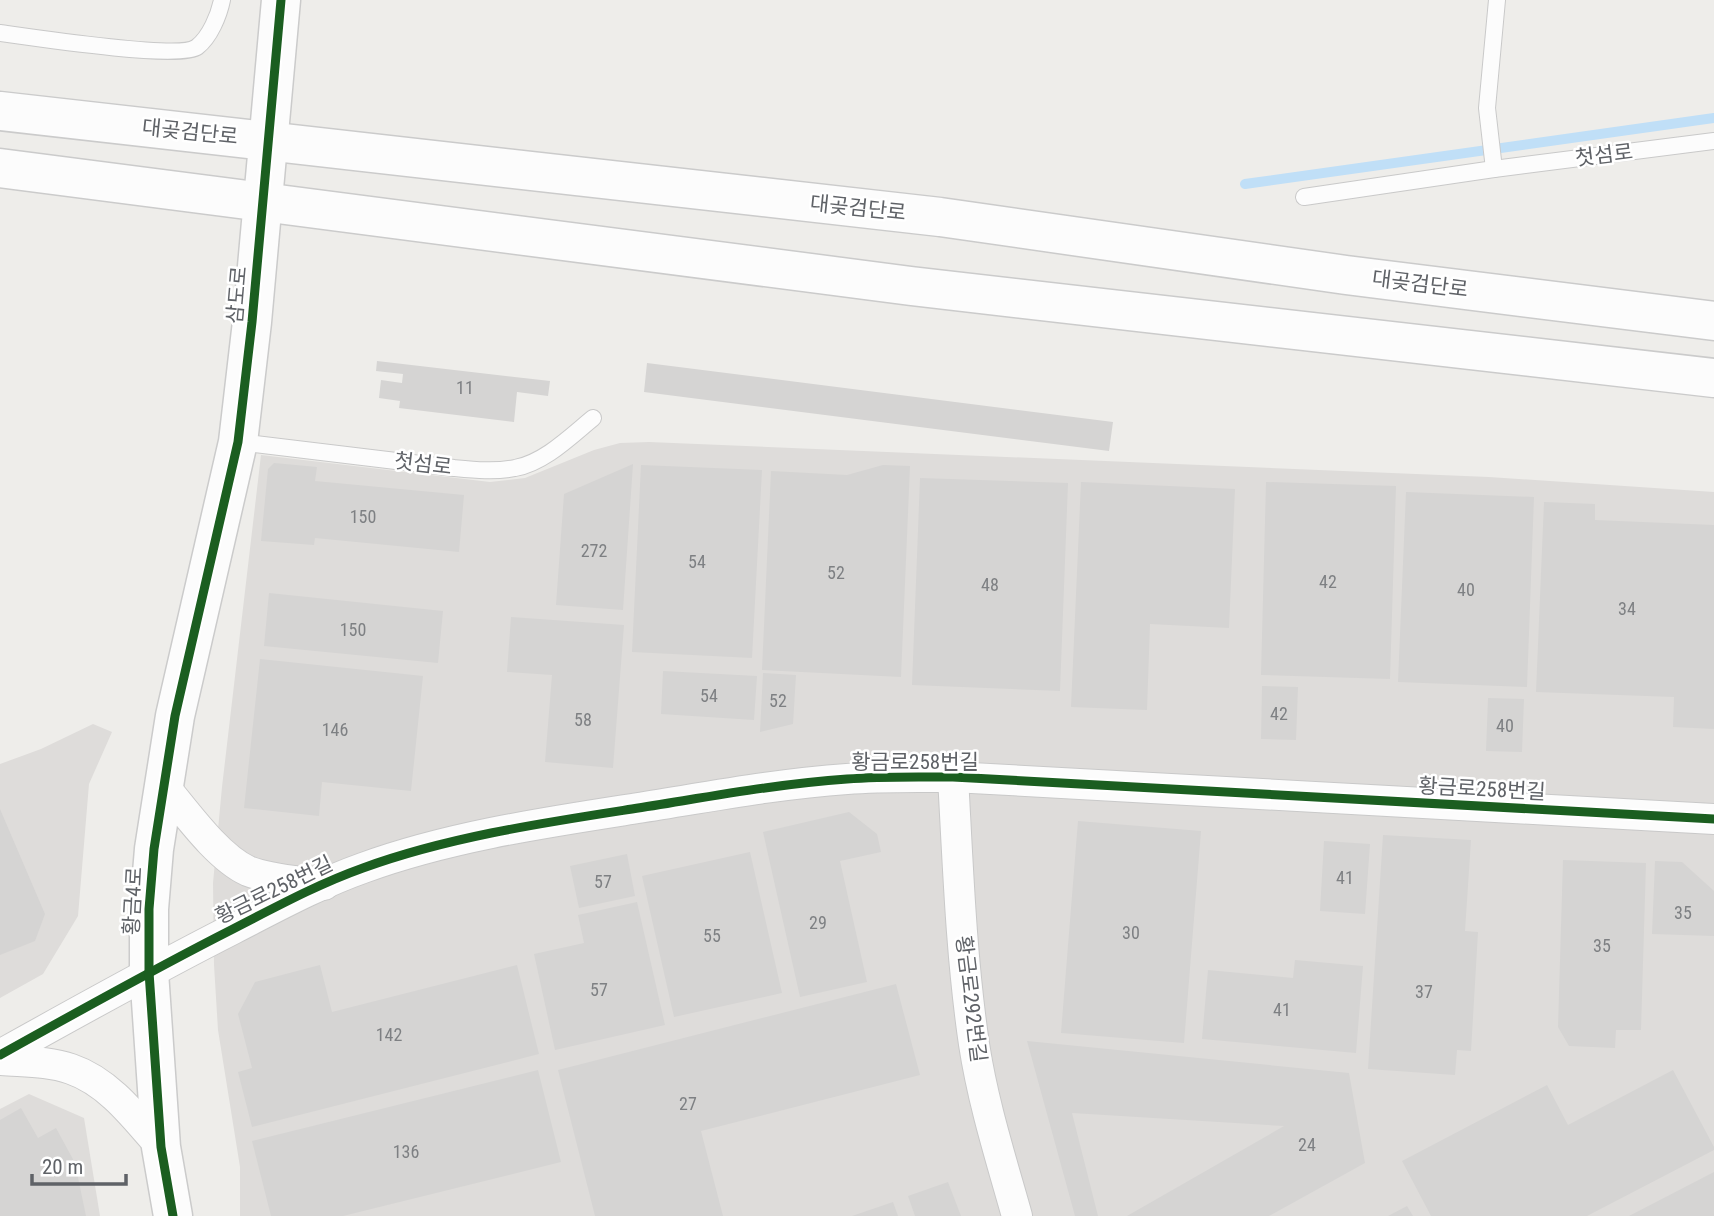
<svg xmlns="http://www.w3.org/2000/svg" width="1714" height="1216" font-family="'Roboto Condensed','Noto Sans KR',sans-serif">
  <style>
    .industrial { fill: #dedcda }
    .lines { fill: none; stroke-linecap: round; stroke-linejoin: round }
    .stream { stroke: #c0dff7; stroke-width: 10 }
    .building { fill: #d5d4d3 }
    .lane-casing { stroke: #c9c9c9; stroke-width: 18 }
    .street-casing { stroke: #c9c9c9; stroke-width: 32 }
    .secondary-casing { stroke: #cbcbcb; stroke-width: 41 }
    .lane { stroke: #fcfcfc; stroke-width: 16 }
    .street { stroke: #fcfcfc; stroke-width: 30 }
    .secondary { stroke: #fcfcfc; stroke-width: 38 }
    .cycleway-casing { stroke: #fff; stroke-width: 13 }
    .cycleway { stroke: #1b5e20; stroke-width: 9 }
    .labels { text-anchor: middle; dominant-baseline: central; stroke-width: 5; stroke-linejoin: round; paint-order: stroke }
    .number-label { font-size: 18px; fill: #7e8083 }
    .street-label { font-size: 21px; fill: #5f6267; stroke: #fff }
  </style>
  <rect width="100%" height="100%" fill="#eeedea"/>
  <g class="industrial">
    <path d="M649,442L1489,477L1714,492V1216H240V1167L218,1030L214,965L213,883L222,787L261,455L490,482L525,478L594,450L620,443Z"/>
    <path d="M93,724L112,732L89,784L78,916L43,974L0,998V764L41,749Z"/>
    <path d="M29,1094L84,1118L100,1216H0V1109Z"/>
  </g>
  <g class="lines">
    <path class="stream" d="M1245,184L1714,118"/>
  </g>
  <g class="building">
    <path d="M377,361L550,381L548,396L517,392L514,422L399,408L400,401L379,398L381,380L402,383L403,374L376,371Z"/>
    <path d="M647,363L1113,422L1109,451L644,392Z"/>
    <path d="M274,463L317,467L315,481L464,495L459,552L315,538L314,545L261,541L268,469Z"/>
    <path d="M633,464L623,610L556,605L564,494Z"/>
    <path d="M641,465L762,470L752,658L632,652Z"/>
    <path d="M883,465L910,466L901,677L762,670L771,471L847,475Z"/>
    <path d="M920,478L1068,483L1060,691L912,685Z"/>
    <path d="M1081,482L1235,489L1229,628L1150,624L1147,710L1071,707Z"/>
    <path d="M1266,482L1396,486L1390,679L1261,675Z"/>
    <path d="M1406,492L1534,497L1527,687L1398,682Z"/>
    <path d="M1544,502L1595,504V520L1714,525V729L1673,727L1674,697L1536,692Z"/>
    <path d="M269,593L443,611L438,663L264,646Z"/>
    <path d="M511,617L624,625L613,768L545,762L552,675L507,672Z"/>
    <path d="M260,659L423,676L411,791L322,782L319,816L244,808Z"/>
    <path d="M663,671L757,676L754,720L661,714Z"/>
    <path d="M763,673L796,675L793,724L760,732Z"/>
    <path d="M1262,686L1298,687L1296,740L1261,739Z"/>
    <path d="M1488,698L1524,699L1522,752L1486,751Z"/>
    <path d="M0,809L45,914L35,941L0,955Z"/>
    <path d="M849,812L877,834L881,852L840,861L867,982L800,997L763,832Z"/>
    <path d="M1078,821L1201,831L1184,1043L1061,1033Z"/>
    <path d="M1383,835L1471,840L1465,931L1478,932L1471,1051L1457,1050L1455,1075L1368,1069Z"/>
    <path d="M1324,841L1370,844L1365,914L1320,911Z"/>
    <path d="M750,852L782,993L674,1017L642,876Z"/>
    <path d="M627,854L635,896L579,908L570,866Z"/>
    <path d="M1563,860L1646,863L1641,1030H1616L1615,1048L1569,1046L1558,1027Z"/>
    <path d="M1655,861L1682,862L1714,891V936L1652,934Z"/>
    <path d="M637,902L665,1025L555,1050L534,954L584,943L578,915Z"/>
    <path d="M1295,960L1363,966L1356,1053L1202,1039L1208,970L1293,978Z"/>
    <path d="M320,965L332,1012L517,965L539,1054L252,1127L238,1072L252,1068L238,1014L255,982Z"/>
    <path d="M896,984L920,1075L701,1131L723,1216H595L558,1070Z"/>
    <path d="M1027,1041L1349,1073L1365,1163L1269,1216H1127L1284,1126L1072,1113L1098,1216H1075Z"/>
    <path d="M538,1070L561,1162L343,1216H271L252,1141Z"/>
    <path d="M1673,1070L1714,1147V1150L1587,1216H1431L1402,1161L1547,1085L1568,1125Z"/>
    <path d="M21,1108L38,1138L56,1128L75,1163L86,1216H0V1120Z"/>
    <path d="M1714,1172V1216H1629Z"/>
    <path d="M948,1182L961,1216H915L908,1196Z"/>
    <path d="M893,1202L898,1216H852Z"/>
    <path d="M1407,1206L1413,1216H1388Z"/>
  </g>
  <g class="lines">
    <defs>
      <g id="lane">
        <path d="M0,33C29,37 180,60 197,47C210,37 219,15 222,0"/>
        <path d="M1494,169L1487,108L1497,0"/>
        <path d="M1304,197L1494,169L1714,141"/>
        <path d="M238,442L454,468C475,470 495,472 515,468C544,463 571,436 593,418"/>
      </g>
      <g id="street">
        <path d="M953,777C958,866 961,956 974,1044C983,1103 1001,1159 1017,1216"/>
        <path d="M163,785C185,811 217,857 248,871C271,880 300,881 324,885"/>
        <path d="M0,1055C77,1012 154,969 233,929C276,907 318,884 363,868C448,837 542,823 632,809C703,798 775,784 847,779C882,776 917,777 953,777L1714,819"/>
        <path d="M0,1060C23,1062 48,1061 71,1069C109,1082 135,1117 161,1147"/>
      </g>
      <g id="secondary">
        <path d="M0,111L940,217L1346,275L1714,321"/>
        <path d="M0,168L911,286L1714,378"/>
        <path d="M173,1216L161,1147L149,972V909L154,849L175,716L238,442L252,322L281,0"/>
      </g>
    </defs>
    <use href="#lane" class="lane-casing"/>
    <use href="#street" class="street-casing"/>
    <use href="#secondary" class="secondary-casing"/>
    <use href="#lane" class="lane"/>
    <use href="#street" class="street"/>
    <use href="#secondary" class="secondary"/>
    <defs>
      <g id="cycleway">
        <path d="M0,1055C77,1012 154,969 233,929C276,907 318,884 363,868C448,837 542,823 632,809C703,798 775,784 847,779C882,776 917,777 953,777L1714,819"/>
        <path d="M173,1216L161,1147L149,972V909L154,849L175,716L238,442L252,322L281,0"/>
      </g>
    </defs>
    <use href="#cycleway" class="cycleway-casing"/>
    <use href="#cycleway" class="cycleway"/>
  </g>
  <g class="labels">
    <g class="number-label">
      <text x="465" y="387">11</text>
      <text x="363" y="516">150</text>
      <text x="594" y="550">272</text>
      <text x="697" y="561">54</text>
      <text x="836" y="572">52</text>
      <text x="1328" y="581">42</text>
      <text x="990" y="584">48</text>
      <text x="1466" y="589">40</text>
      <text x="1627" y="608">34</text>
      <text x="353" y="629">150</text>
      <text x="709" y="695">54</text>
      <text x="778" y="700">52</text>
      <text x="1279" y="713">42</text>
      <text x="583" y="719">58</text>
      <text x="1505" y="725">40</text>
      <text x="335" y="729">146</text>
      <text x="1345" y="877">41</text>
      <text x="603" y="881">57</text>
      <text x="1683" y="912">35</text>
      <text x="818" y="922">29</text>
      <text x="1131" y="932">30</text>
      <text x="712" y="935">55</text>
      <text x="1602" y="945">35</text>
      <text x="599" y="989">57</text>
      <text x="1424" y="991">37</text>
      <text x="1282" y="1009">41</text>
      <text x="389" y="1034">142</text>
      <text x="688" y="1103">27</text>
      <text x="1307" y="1144">24</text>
      <text x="406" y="1151">136</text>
    </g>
    <g class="street-label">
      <text transform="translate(190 132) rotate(6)">대곶검단로</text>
      <text transform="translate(1604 155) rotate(-7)">첫섬로</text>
      <text transform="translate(858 208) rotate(6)">대곶검단로</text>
      <text transform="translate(1420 284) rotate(7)">대곶검단로</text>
      <text transform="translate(237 295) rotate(-85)">삼도로</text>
      <text transform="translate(423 464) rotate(7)">첫섬로</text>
      <text x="915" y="762">황금로258번길</text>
      <text transform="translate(1482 789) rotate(3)">황금로258번길</text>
      <text transform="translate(274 890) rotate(-26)">황금로258번길</text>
      <text transform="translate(133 901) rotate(-87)">황금4로</text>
      <text transform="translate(971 999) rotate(83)">황금로292번길</text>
    </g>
  </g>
  <path d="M32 1174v10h94v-10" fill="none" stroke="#5f6267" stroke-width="3.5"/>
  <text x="42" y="1174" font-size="21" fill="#5f6267" stroke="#ffffff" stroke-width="5" paint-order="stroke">20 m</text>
</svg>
